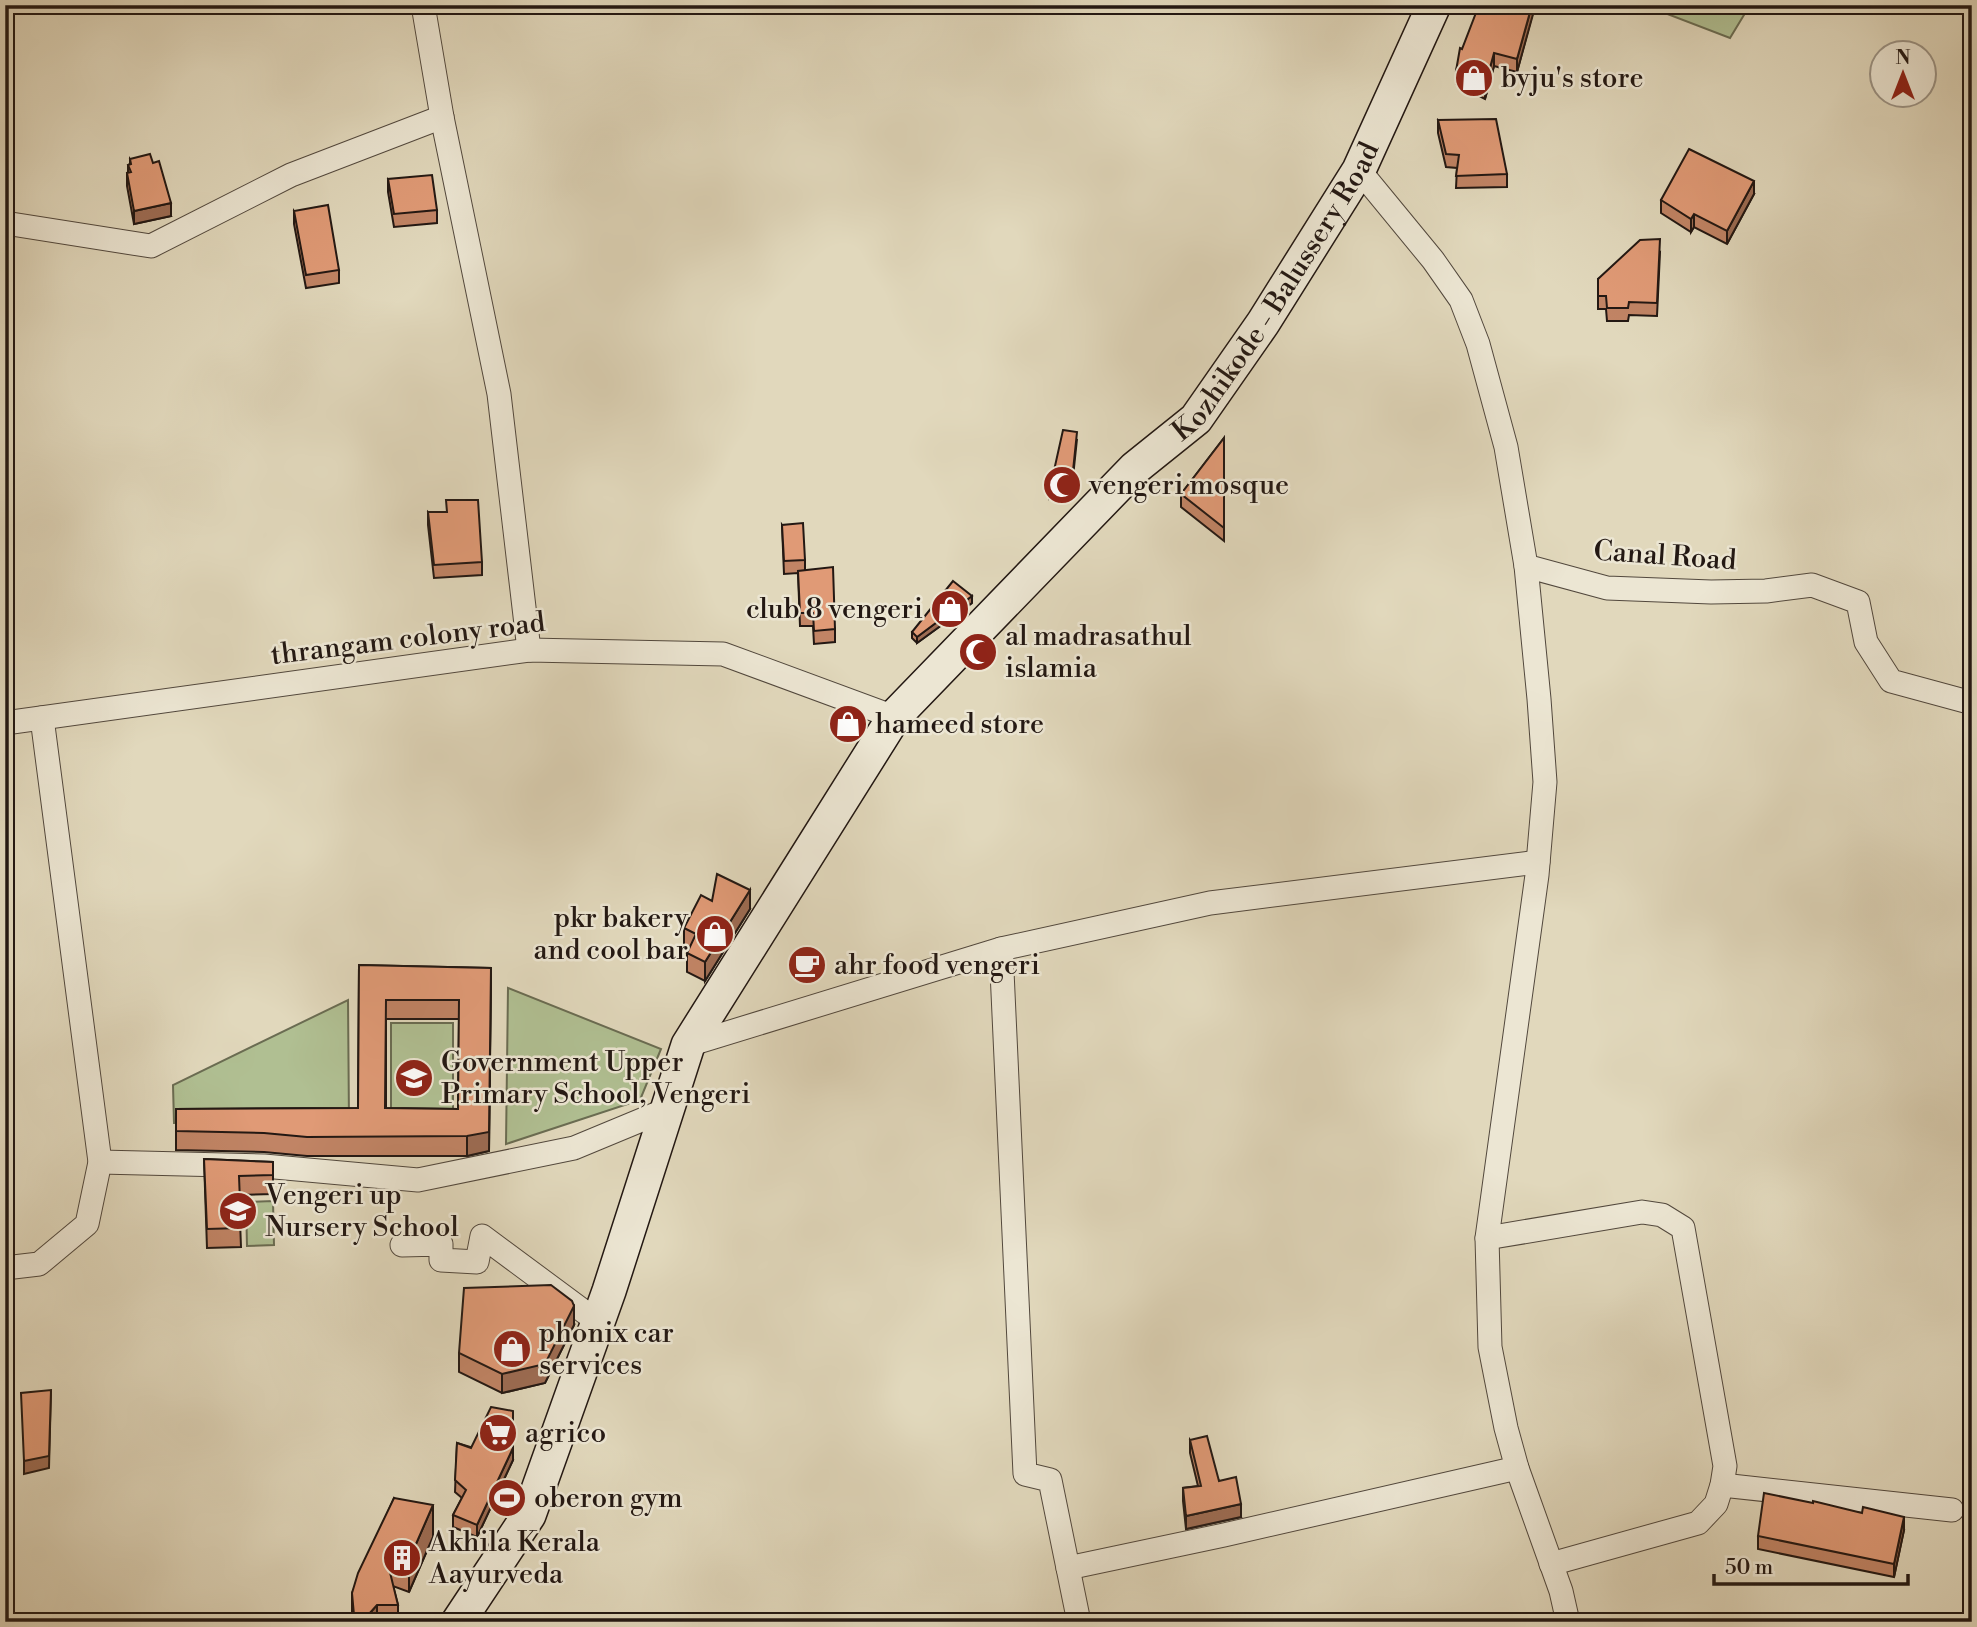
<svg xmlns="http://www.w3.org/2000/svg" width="1977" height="1627" font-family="'Libre Bodoni',serif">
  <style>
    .green { fill: #b0bf92; stroke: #6a6c52; stroke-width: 2 }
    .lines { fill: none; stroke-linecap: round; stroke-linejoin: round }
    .minor-casing { stroke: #52483d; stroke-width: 25 }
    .secondary-casing { stroke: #231813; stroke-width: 36 }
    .minor { stroke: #ece6d3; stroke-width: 23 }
    .secondary { stroke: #ece6d3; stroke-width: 33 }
    .wall { fill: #c18465; stroke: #231813; stroke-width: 2; fill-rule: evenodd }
    .shaded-wall { fill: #9d6c53; stroke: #231813; stroke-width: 2 }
    .building { fill: #e09a76; stroke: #231813; stroke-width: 2; fill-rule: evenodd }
    .labels { text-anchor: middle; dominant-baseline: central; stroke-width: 5; stroke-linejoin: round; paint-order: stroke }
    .poi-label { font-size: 28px; fill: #231813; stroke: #ece6d3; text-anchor: start }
    .street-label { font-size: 28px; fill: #231813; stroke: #ece6d3 }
  </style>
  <rect width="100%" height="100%" fill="#e1d8bc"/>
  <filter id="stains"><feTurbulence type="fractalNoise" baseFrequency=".00286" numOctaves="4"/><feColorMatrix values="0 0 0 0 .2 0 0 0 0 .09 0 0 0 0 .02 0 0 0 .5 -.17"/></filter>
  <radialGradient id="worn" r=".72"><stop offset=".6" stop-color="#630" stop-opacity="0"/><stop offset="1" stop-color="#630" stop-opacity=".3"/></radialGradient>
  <g class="green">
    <path d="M1650,5H1750L1730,38L1649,7Z"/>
    <path d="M508,988L661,1049L640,1100L506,1144Z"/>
    <path d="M348,1000L349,1121L174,1123L173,1085Z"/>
    <rect x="391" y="1023" width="62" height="95"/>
    <path d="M273,1201L274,1245L247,1246L246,1202Z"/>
  </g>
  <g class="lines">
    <defs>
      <g id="minor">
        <path d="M423,5L442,117L499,394L529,650"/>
        <path d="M1359,170L1433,260L1461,300L1478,344L1506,447L1526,566L1607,588L1711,592L1766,591L1812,585L1858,602L1866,642L1891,681L1972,703"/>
        <path d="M5,223L151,246L291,175L442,117"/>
        <path d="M1526,566L1539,699L1545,782L1537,875L1487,1238L1490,1347L1506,1428L1517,1468L1561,1591L1568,1622"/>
        <path d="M5,723L529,650L723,654L894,717"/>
        <path d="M1001,949L1210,903L1538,862"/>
        <path d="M688,1045L1001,949L1025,1474L1050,1480L1079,1622"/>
        <path d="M100,1162L264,1166L418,1180L574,1148L668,1109"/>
        <path d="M1487,1238L1642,1212L1662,1215L1683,1228L1725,1466L1722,1485L1716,1504L1698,1523L1551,1564"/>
        <path d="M402,1245L441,1244V1260L477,1262L482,1236L598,1322"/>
        <path d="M5,1268L39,1264L87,1224L100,1162L42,718"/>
        <path d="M1722,1485L1952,1510"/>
        <path d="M1068,1568L1224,1535L1517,1468"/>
      </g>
      <g id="secondary">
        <path id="s1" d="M458,1622L529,1515L609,1291L688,1045L894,717L1135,468L1196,419L1263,323L1359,170L1434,5"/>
      </g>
    </defs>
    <use href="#minor" class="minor-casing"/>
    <use href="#secondary" class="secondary-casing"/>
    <use href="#minor" class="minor"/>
    <use href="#secondary" class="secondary"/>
  </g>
  <g class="wall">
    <path d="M1535,5L1517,72L1494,66L1485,99L1456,84V71L1462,49Z"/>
    <path d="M1438,120L1507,174V187L1456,188L1457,168L1446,167L1438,133Z"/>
    <path d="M130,159L171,216L134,224L127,186V173L128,172V165L130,164Z"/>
    <path d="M388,179L437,210V223L394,227L388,192Z"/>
    <path d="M1754,194L1727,244L1694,227L1691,232L1661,213V200Z"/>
    <path d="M294,211L339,270V283L306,288L294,224Z"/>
    <path d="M1660,252L1657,316L1629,315L1628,321H1607L1606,309H1598V279Z"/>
    <path d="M1224,438V541L1181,507V494Z"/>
    <path d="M1077,439L1071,496L1049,499V493Z"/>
    <path d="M428,512L482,562V575L434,578L428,525Z"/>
    <path d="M782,525L805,560V570L835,629V642L814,644L813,626H800L798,573L784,574Z"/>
    <path d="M972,603L917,643L912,638V632Z"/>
    <path d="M712,901L750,909L705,981L687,972V953L688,949L684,948V928Z"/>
    <path d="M359,965L491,968L489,1151L467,1156H307L264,1152L176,1150V1109L358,1108ZM386,1019H459L458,1109L386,1108Z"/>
    <path d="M204,1159L273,1162V1194L239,1195L241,1247L207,1248Z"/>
    <path d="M574,1325L545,1383L502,1393L459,1372V1353Z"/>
    <path d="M1190,1440L1219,1481L1241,1517L1186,1529L1183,1501V1488L1198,1486L1190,1453Z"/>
    <path d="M457,1443L513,1460L477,1537L453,1527V1515L462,1498L455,1492Z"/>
    <path d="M394,1498L433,1537L409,1592L393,1586L398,1605V1622H352V1593Z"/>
    <path d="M1904,1530L1894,1577L1758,1549V1536Z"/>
  </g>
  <g class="shaded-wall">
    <path d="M1532,5H1535V7L1517,72V59Z"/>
    <path d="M1494,53V66L1485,99V86Z"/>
    <path d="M1754,181V194L1727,244V231Z"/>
    <path d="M171,203V216L134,224V211Z"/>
    <path d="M1694,214V227L1691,232V219Z"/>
    <path d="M972,596V603L917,643V637Z"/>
    <path d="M750,890V909L705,981V962Z"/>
    <path d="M491,968L489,1151L467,1156V1136Z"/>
    <path d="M574,1306V1325L545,1383L502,1393V1374Z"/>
    <path d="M51,1390L49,1468L24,1474V1461Z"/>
    <path d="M513,1448V1460L477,1537V1525Z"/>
    <path d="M1241,1504V1517L1186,1529V1516Z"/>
    <path d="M433,1505V1537L409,1592V1560Z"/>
    <path d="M1904,1517V1530L1894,1577V1564Z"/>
    <path d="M377,1605V1622H369V1614Z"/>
  </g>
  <g class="building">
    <path d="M1479,5H1532L1517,59L1494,53L1485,86L1456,71L1460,48L1462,49Z"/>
    <path d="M1496,119L1507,174L1456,176L1459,155L1446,154L1438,120Z"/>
    <path d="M1689,149L1754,181L1727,231L1694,214L1691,219L1661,200Z"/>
    <path d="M150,154L153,163L159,161L171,203L134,211L127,173L131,172L128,165L131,164L130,159Z"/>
    <path d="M432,175L437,210L394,214L388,179Z"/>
    <path d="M328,205L339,270L306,275L294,211Z"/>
    <path d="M1660,239L1657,303L1629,302L1628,308H1607L1606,296H1598V279L1640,240Z"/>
    <path d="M1063,430L1077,432L1071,490L1049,493Z"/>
    <path d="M1224,438V528L1181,494Z"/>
    <path d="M446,500H478L482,562L434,565L428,512H447Z"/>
    <path d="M803,523L805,560L784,561L782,525Z"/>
    <path d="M833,567L835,629L814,631L813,613H800L798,571Z"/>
    <path d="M953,581L972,596L917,637L912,632Z"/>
    <path d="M717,874L750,890L705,962L687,953L696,934L684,928L701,895L712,901Z"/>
    <path d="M359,965L491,968L489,1132L467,1136L307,1137L264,1133L176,1131V1109L358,1108ZM386,1000H459L458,1109L385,1108Z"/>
    <path d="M204,1159L273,1162V1175L239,1176L241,1228L207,1229Z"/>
    <path d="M551,1285L572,1301L574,1306L545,1364L502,1374L459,1353L464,1288Z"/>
    <path d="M51,1390L49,1456L24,1461L21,1393Z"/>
    <path d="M491,1407L513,1411V1448L477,1525L453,1515L466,1490L455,1480L457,1443L471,1448Z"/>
    <path d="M1207,1436L1219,1481L1236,1477L1241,1504L1186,1516L1183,1488L1201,1486L1190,1440Z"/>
    <path d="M1764,1493L1813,1503V1501L1862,1513L1863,1507L1904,1517L1894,1564L1758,1536Z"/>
    <path d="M394,1498L433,1505L409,1560L385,1552L398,1605H377L369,1614L354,1615L352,1593L358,1573Z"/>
  </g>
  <defs>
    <symbol id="shop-disc" viewBox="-11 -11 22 22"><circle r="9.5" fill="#8f2418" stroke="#ece6d3"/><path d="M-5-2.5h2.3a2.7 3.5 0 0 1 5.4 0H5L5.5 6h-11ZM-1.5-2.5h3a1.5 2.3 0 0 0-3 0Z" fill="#fff"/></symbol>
    <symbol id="mosque-disc" viewBox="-11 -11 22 22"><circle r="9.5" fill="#8f2418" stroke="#ece6d3"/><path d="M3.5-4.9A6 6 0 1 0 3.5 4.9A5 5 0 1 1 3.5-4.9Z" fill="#fff"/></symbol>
    <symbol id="cafe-disc" viewBox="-11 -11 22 22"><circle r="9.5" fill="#8f2418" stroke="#ece6d3"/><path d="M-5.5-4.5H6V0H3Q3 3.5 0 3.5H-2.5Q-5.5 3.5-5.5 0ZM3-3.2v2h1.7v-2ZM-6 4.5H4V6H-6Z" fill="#fff"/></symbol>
    <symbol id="school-disc" viewBox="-11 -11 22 22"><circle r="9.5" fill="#8f2418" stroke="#ece6d3"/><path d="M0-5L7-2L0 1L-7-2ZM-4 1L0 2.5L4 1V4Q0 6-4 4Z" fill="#fff"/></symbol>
    <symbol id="supermarket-disc" viewBox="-11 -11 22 22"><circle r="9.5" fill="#8f2418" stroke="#ece6d3"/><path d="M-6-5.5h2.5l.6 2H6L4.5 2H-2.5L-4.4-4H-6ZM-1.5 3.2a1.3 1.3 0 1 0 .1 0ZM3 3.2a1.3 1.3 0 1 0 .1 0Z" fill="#fff"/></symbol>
    <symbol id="stadium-disc" viewBox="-11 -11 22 22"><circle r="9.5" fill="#8f2418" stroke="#ece6d3"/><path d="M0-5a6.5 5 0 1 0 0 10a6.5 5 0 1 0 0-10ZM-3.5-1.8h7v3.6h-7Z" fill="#fff"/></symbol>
    <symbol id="building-disc" viewBox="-11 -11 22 22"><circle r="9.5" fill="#8f2418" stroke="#ece6d3"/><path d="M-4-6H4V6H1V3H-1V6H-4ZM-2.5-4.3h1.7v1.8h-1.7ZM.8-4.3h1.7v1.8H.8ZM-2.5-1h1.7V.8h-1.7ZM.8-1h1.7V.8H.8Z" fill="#fff"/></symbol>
  </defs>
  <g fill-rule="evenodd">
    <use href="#shop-disc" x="1452" y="56" width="44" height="44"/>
    <use href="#mosque-disc" x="1040" y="463" width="44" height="44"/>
    <use href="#shop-disc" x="928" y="587" width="44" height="44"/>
    <use href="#mosque-disc" x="956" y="630" width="44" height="44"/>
    <use href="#shop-disc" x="826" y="702" width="44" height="44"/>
    <use href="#shop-disc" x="693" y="912" width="44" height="44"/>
    <use href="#cafe-disc" x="785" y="943" width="44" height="44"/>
    <use href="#school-disc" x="392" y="1056" width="44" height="44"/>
    <use href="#school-disc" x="216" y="1189" width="44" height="44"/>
    <use href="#shop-disc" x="490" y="1327" width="44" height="44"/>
    <use href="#supermarket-disc" x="476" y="1411" width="44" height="44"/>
    <use href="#stadium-disc" x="485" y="1476" width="44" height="44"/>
    <use href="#building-disc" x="380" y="1536" width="44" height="44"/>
  </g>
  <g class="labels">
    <g class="poi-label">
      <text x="1501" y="78">byju's store</text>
      <text x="1089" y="485">vengeri mosque</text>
      <text x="923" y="609" text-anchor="end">club 8 vengeri</text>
      <text x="1005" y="636">al madrasathul<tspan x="1005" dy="32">islamia</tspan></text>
      <text x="875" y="724">hameed store</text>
      <text x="688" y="918" text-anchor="end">pkr bakery<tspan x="688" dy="32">and cool bar</tspan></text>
      <text x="834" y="965">ahr food vengeri</text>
      <text x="441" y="1062">Government Upper<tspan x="441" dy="32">Primary School, Vengeri</tspan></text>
      <text x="265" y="1195">Vengeri up<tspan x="265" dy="32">Nursery School</tspan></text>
      <text x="539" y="1333">phonix car<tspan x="539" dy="32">services</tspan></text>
      <text x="525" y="1433">agrico</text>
      <text x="534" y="1498">oberon gym</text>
      <text x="429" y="1542">Akhila Kerala<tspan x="429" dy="32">Aayurveda</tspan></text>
    </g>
    <g class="street-label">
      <text stroke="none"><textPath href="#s1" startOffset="1587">Kozhikode - Balussery Road</textPath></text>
      <text transform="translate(1665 556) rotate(4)">Canal Road</text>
      <text transform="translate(408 639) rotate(-7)">thrangam colony road</text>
    </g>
  </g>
  <rect width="1977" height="1627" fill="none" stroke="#e1d8bc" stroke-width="28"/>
  <rect x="7" y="7" width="1963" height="1613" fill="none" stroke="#231813" stroke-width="3.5"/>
  <rect x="14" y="14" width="1949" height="1599" fill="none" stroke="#231813" stroke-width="2"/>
  <g transform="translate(1903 74)"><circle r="33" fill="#ece6d3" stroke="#9c9486" stroke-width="2"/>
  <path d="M0-5L12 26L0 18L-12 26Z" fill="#8f2418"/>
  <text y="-10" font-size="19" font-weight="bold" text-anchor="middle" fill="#231813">N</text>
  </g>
  <path d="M1714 1574v10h194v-10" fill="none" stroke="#231813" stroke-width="3.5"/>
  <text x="1725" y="1574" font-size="21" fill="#231813" stroke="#ece6d3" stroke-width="5" paint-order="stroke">50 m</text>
  <rect width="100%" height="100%" filter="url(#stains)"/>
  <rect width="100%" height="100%" fill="url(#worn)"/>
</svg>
